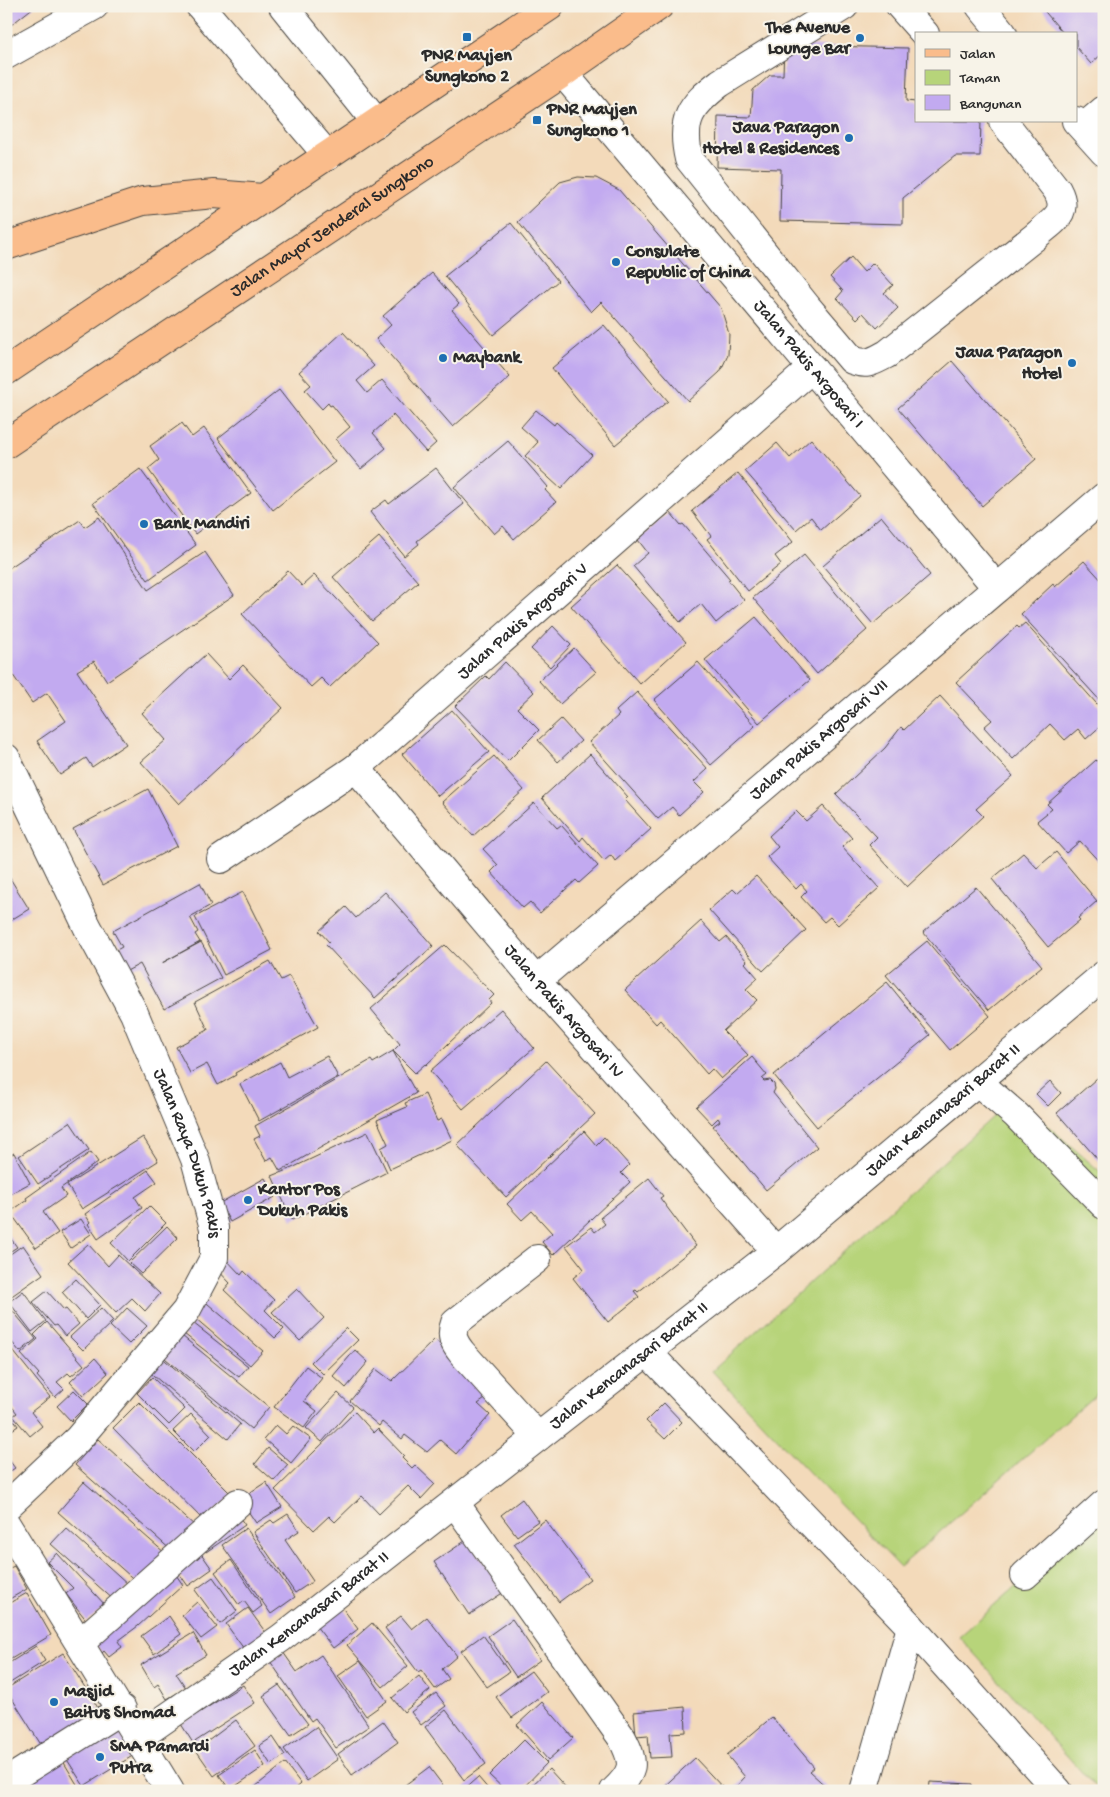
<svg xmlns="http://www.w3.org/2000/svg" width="1110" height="1797" font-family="'Gochi Hand',sans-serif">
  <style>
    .green { fill: #b7d47a; stroke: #718052 }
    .building { fill: #c2aaf0 }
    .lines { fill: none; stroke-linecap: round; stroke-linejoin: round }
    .minor-casing { stroke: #494540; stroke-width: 30 }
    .major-casing { stroke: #494540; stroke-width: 30 }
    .minor { stroke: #fff; stroke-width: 28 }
    .major { stroke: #fabc8b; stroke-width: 28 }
    .poi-dot { fill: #1f6fb2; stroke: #f7f3e8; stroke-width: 2 }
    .labels { text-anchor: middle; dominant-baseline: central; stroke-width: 4; stroke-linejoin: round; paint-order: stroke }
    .poi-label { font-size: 18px; font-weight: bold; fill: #2b2b2b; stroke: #f7f3e8; text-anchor: start }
    .street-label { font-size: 18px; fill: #2b2b2b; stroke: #f7f3e8 }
  </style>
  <rect width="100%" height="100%" fill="#f7f3e8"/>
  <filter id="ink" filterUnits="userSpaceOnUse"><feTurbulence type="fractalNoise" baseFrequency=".02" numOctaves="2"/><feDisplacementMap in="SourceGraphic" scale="10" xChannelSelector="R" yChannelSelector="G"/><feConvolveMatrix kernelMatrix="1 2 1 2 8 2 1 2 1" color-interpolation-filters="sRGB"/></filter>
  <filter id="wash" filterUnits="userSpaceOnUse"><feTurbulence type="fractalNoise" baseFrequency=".0096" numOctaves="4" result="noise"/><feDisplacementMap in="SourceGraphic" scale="20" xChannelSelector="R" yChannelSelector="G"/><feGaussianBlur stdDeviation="1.12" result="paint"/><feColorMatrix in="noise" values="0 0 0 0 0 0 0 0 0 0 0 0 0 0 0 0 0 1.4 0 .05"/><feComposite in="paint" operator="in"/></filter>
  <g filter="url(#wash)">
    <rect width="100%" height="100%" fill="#f3daba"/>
    <g class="green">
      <path d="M1015,1097L1104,1175V1387L900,1567L712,1371Z"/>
      <path d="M1104,1509V1791H1099L959,1637Z"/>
    </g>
    <g id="blocks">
      <g class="building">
        <path d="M6,6H35L6,29Z"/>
        <path d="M799,6H836L813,24Z"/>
        <path d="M1040,6H1104V52L1091,64L1076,47V34H1064Z"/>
        <path d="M784,45L908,48L906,101L916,102V121H981L980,156H955L903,198V224L780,221L781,169L717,167L718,116L751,117L753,90L770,75H783Z"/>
        <path d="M578,177L596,178L619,190L721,308L729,334L728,355L720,372L688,401L601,302L591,312L518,222L560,182Z"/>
        <path d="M511,223L558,281L493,335L445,276Z"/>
        <path d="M851,257L864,272L873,263L893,285L884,293L898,308L877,328L863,313L857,319L837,298L843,291L830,277Z"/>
        <path d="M432,273L459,304L452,310L510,377L453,427L376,339L391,325L383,316Z"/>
        <path d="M604,325L668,401L615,445L552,368Z"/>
        <path d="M343,332L374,366L357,381L367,393L382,380L436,443L426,452L393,415L373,433L386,448L361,469L336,439L350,427L332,405L330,406L328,403L322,409L305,390L311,385L299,372Z"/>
        <path d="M952,361L1036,459L982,506L898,408Z"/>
        <path d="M279,390L335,462L273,510L218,438Z"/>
        <path d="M536,410L554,425L556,422L592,455L561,489L525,456L538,442L521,427Z"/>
        <path d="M182,423L192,437L204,428L251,493L195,534L148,469L159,460L150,446Z"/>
        <path d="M811,439L860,496L821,530L811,517L796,530L745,471L777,443L790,458Z"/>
        <path d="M508,441L548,487L545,490L556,502L514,539L503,526L494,534L454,487Z"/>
        <path d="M436,468L464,504L417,541L419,544L404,556L370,512L386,500L389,504Z"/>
        <path d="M140,469L196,545L148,580L93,503Z"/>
        <path d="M738,473L793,542L775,556L781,564L748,591L707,539L711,536L692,511Z"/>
        <path d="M670,512L681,525L683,524L730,579L728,580L744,600L716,623L701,604L680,622L633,566L648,553L638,540Z"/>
        <path d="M881,516L930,575L873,624L823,566Z"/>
        <path d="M99,517L148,590L205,552L234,595L107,681L94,661L77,671L126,744L92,767L86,758L60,775L37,741L66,721L47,693L32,703L6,665V570L80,520L85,527Z"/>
        <path d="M379,537L418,582L372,621L333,577Z"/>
        <path d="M804,555L867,630L817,674L753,598Z"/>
        <path d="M1084,561L1104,583V705L1021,614L1053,584L1055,587Z"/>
        <path d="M617,565L686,642L640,684L571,606Z"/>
        <path d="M288,571L302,586L314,575L378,642L330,687L321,678L311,687L242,614Z"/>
        <path d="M756,617L810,680L759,723L705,660Z"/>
        <path d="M1025,623L1104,712V723L1086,739L1078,729L1065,740L1050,724L1013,759L984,727L992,720L956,682L1017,626L1019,628Z"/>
        <path d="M553,626L571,645L550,667L531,649Z"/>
        <path d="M574,648L596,672L560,704L539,681Z"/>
        <path d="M206,654L229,679L243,665L283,708L179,804L141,762L166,740L142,713Z"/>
        <path d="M505,662L534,692L517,708L539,730L508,761L455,706L486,676L489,679Z"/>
        <path d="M698,662L755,726L711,765L654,700Z"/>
        <path d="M637,692L708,769L694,782L704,792L679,815L672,807L658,819L589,742L619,715L616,711Z"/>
        <path d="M940,696L1013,776L976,809L983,816L907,887L869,845L877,837L836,794L885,748L901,727L904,730Z"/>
        <path d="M452,710L489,752L438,796L402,754Z"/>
        <path d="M561,719L581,741L558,762L538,740Z"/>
        <path d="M590,754L628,797L625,800L651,829L615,861L611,855L604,861L583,837L580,841L542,798Z"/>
        <path d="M494,756L524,790L473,836L442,802Z"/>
        <path d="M1096,760L1104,769V867L1080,841L1066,853L1037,821L1052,809L1047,804Z"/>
        <path d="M148,789L177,846L103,885L73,829Z"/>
        <path d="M534,803L557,828L561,825L598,866L579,883L576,880L540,913L530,902L523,908L491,872L498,865L483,849Z"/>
        <path d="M823,806L852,838L842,847L879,888L838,925L830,917L824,922L801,897L807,891L801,884L796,889L767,857L778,847L769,836L796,811L806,821Z"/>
        <path d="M1056,852L1097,901L1078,918L1080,920L1048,947L992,879L1023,853L1037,868Z"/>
        <path d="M8,875L29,909L6,923V876Z"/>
        <path d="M756,876L806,930L763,971L709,910L733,889L737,893Z"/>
        <path d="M200,883L211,905L190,917L198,932L195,934L200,942L162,963L201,942L221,978L164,1009L140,964L123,973L111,953L122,947L113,931Z"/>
        <path d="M976,887L1042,966L989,1010L923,932Z"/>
        <path d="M243,892L272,950L224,975L195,917Z"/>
        <path d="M385,892L433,946L375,998L326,945L329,942L319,931L346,907L356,918Z"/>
        <path d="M701,921L720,942L726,937L747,961L745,963L758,978L746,989L757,1000L723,1031L732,1040L733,1039L748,1055L721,1079L712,1069L707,1074L660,1020L656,1024L625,990Z"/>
        <path d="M927,941L990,1016L950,1050L886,975Z"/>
        <path d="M445,945L494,995L489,1000L491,1003L426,1065L425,1064L415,1073L393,1051L416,1093L280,1171L272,1157L266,1161L254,1139L260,1136L255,1126L371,1060L373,1063L393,1051L400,1044L371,1009Z"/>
        <path d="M270,961L281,980L289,976L318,1027L235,1073L236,1075L218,1085L207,1064L190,1073L176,1047L208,1030L195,1002Z"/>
        <path d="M887,982L930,1035L817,1127L774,1075Z"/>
        <path d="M501,1009L534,1048L463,1109L430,1071Z"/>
        <path d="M327,1056L338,1077L259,1121L240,1084L280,1062L287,1077Z"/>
        <path d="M752,1057L767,1075L762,1079L764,1081L770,1080L774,1084L775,1089L773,1093L817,1147L766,1190L713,1126L720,1121L718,1118L712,1124L696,1107Z"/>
        <path d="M546,1061L595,1114L506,1197L457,1145Z"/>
        <path d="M1104,1072V1159L1100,1162L1057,1113Z"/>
        <path d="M1050,1081L1061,1093L1048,1106L1036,1094Z"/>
        <path d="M425,1094L437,1121L442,1119L452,1140L390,1169L381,1148L388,1144L377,1120L407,1107L405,1103Z"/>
        <path d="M70,1122L89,1150L38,1184L19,1156Z"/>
        <path d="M584,1131L596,1145L604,1137L629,1165L621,1173L630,1182L553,1255L542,1242L552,1233L532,1211L522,1220L507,1204Z"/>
        <path d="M368,1132L387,1172L292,1220L272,1176L292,1168Z"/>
        <path d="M143,1137L158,1161L82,1209L67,1185Z"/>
        <path d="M91,1152L98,1162L61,1188L66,1196L43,1212L58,1233L36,1248L10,1212L27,1200L26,1198Z"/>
        <path d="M14,1153L30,1183L6,1196V1157Z"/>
        <path d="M148,1170L157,1182L135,1197L142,1208L98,1239L88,1224L90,1222L85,1214Z"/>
        <path d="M265,1178L275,1197L230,1222L220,1203Z"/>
        <path d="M649,1178L663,1196L660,1198L696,1246L638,1292L636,1290L634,1291L639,1297L608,1322L573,1278L584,1269L566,1246L591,1227L595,1232L605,1224L600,1218Z"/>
        <path d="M149,1206L166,1223L128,1261L111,1243Z"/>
        <path d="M81,1219L91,1234L71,1248L60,1232Z"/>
        <path d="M167,1226L178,1238L141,1274L129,1263Z"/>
        <path d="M6,1232L17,1247L6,1254Z"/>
        <path d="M88,1244L108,1266L118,1255L160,1294L145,1311L132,1298L116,1313L68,1262Z"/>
        <path d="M23,1245L43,1274L6,1300V1257Z"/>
        <path d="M225,1258L241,1275L244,1271L274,1300L265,1310L284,1329L275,1338L224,1290L230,1283L215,1267Z"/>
        <path d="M76,1279L100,1305L86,1319L62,1292Z"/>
        <path d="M297,1289L324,1318L300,1341L272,1312Z"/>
        <path d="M23,1291L46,1321L32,1332L9,1302Z"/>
        <path d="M47,1291L64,1310L66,1309L79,1324L65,1336L56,1325L54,1326L33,1302Z"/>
        <path d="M201,1298L263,1351L250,1365L188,1312Z"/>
        <path d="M101,1308L113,1321L83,1350L70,1337Z"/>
        <path d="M127,1308L147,1326L129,1344L110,1326Z"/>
        <path d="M12,1310L36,1339L20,1352L6,1335V1315Z"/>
        <path d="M47,1322L84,1365L71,1376L68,1373L57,1382L64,1389L55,1397L37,1376L39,1374L21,1354L38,1339L34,1335Z"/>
        <path d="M193,1323L248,1366L239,1377L184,1334Z"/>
        <path d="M346,1328L358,1340L323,1374L311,1362Z"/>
        <path d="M177,1332L269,1407L251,1429L160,1354Z"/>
        <path d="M435,1339L464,1371L485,1399L478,1404L490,1415L456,1454L440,1440L427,1452L405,1435L402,1439L382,1422L379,1426L350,1401L376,1369L392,1381Z"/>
        <path d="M6,1342L50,1397L31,1412L42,1426L30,1436L13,1416L17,1413L6,1399Z"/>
        <path d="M355,1350L368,1362L346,1388L333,1376Z"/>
        <path d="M159,1355L240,1424L228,1439L147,1370Z"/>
        <path d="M95,1358L108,1373L83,1396L70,1382Z"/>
        <path d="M306,1366L322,1378L304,1401L317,1411L304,1428L274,1407Z"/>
        <path d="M152,1377L185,1409L169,1425L137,1393Z"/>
        <path d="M74,1390L88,1404L71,1421L57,1406Z"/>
        <path d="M338,1393L353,1407L322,1442L306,1428Z"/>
        <path d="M139,1402L232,1495L204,1521L113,1428Z"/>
        <path d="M664,1403L682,1422L665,1439L646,1421Z"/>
        <path d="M6,1409L18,1426L6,1434Z"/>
        <path d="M355,1412L374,1433L378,1429L404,1456L402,1458L412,1468L415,1465L435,1484L421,1499L408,1486L379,1514L362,1496L335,1522L329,1516L314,1530L275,1490Z"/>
        <path d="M191,1414L211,1435L194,1452L173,1431Z"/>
        <path d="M276,1425L286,1434L293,1426L311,1439L291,1463L264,1439Z"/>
        <path d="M98,1439L195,1526L172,1551L75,1465Z"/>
        <path d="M268,1448L288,1465L274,1481L255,1464Z"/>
        <path d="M6,1456L15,1468L6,1474Z"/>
        <path d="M84,1482L166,1554L139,1584L58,1512Z"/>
        <path d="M266,1482L282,1507L256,1523L240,1499Z"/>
        <path d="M522,1499L538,1521L517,1536L501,1515Z"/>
        <path d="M237,1514L245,1525L206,1552L198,1541Z"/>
        <path d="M288,1514L299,1531L285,1540L313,1581L295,1593L253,1532L271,1520L274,1523Z"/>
        <path d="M545,1520L590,1579L559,1602L514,1544Z"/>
        <path d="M66,1528L129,1585L115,1601L51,1544Z"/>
        <path d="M246,1528L295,1597L271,1614L222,1545Z"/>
        <path d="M468,1539L504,1592L469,1615L434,1562Z"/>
        <path d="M198,1549L212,1569L188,1586L174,1566Z"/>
        <path d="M57,1553L106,1606L87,1621L66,1594L73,1588L47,1562Z"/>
        <path d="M231,1560L262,1606L253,1613L244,1601L239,1605L215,1572Z"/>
        <path d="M14,1566L27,1589L6,1601V1570Z"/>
        <path d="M172,1569L183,1585L138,1626L118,1641L122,1647L109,1657L104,1651L102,1653L91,1637Z"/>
        <path d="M213,1577L237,1611L220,1624L195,1590Z"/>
        <path d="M27,1593L51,1635L6,1662V1605Z"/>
        <path d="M197,1602L217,1627L201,1639L182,1615Z"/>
        <path d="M341,1606L358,1629L333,1648L316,1626Z"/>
        <path d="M248,1608L266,1633L244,1649L226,1624Z"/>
        <path d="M169,1616L181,1634L154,1654L141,1636Z"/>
        <path d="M401,1616L412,1629L427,1617L457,1656L442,1669L449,1679L435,1689L421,1670L418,1672L385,1628Z"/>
        <path d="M512,1619L540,1660L516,1677L488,1636Z"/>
        <path d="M372,1623L408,1666L383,1687L347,1645Z"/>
        <path d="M193,1633L206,1655L176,1673L186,1688L167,1699L158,1684L154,1687L141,1665Z"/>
        <path d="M483,1635L509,1672L487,1687L461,1651Z"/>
        <path d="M36,1646L45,1661L7,1685L6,1665Z"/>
        <path d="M283,1652L297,1672L321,1655L369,1726L336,1748L315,1718L311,1721L270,1661Z"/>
        <path d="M63,1653L102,1714L45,1751L6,1689Z"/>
        <path d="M360,1661L387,1701L366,1716L338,1676Z"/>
        <path d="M531,1671L547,1692L512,1718L496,1697Z"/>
        <path d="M419,1676L430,1690L404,1712L392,1698Z"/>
        <path d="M243,1685L255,1703L193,1743L181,1724Z"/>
        <path d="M279,1685L308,1724L291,1735L263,1696Z"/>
        <path d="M436,1693L446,1706L421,1725L411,1712Z"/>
        <path d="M542,1702L573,1738L548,1760L517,1725Z"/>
        <path d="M685,1707L686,1732L670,1733L672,1757L650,1758L648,1735L636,1736L634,1712Z"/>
        <path d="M446,1710L486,1764L464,1780L425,1727Z"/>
        <path d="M772,1717L814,1767L809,1771L831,1791H732L745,1777L727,1755Z"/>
        <path d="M236,1720L255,1746L214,1776L196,1750Z"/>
        <path d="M383,1721L398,1742L352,1775L338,1754Z"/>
        <path d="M116,1726L134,1755L84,1786L66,1758Z"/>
        <path d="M316,1727L338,1759L307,1781L284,1749Z"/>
        <path d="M273,1737L285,1755L271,1765L259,1746Z"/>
        <path d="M524,1740L547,1763L520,1791H506L489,1775Z"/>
        <path d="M255,1750L265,1766L230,1790L219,1775Z"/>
        <path d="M60,1756L81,1791H6Z"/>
        <path d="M695,1758L726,1791H659Z"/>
        <path d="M285,1763L301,1784L293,1791H250Z"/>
        <path d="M429,1767L447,1791H397Z"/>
        <path d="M549,1769L569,1791H526Z"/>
        <path d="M478,1777L490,1791H462Z"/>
        <path d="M930,1782L972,1784V1791H929Z"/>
      </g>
    </g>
  </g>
  <g filter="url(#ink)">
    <use href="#blocks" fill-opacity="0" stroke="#494540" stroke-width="1"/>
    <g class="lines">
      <defs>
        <g id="minor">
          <path d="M200,6L328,156"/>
          <path d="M283,6L377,123"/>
          <path d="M844,6L720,83C690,106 680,120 689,159L808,308L852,360C868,366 873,361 887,354L1036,236C1053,220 1070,214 1057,190L1003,121"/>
          <path d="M900,6L925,34"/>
          <path d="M980,6L1003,34"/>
          <path d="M6,55L94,6"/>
          <path id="s1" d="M563,73L997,588"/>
          <path d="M1076,121L1104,152"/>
          <path d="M1083,128L1104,110"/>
          <path id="s2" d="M6,758L87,926L134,1013L195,1159L214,1228V1258L186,1311L78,1439L6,1507"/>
          <path id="s3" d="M356,768L536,981L776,1251"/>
          <path id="s4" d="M221,859L356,768L812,368"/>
          <path id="s5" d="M536,981L1104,497"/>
          <path d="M978,1082L1016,1115L1104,1205"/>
          <path d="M537,1259L455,1323C450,1336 454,1343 462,1353L538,1437"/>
          <path d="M647,1352L911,1627L1058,1791"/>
          <path d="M455,1503L622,1738C635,1763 635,1771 614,1791"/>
          <path d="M6,1524L170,1791"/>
          <path d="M1025,1575L1104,1504"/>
          <path d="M80,1643L238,1503"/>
          <path id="s6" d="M139,1737L281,1638L776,1251L1104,975"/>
          <path d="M6,1782L122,1709"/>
          <path d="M864,1791L911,1627"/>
        </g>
        <g id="major">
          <path d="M6,246L143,201L214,194L263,198"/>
          <path d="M6,371L550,6"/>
          <path id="s7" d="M6,444L563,73L659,6"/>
        </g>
      </defs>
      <use href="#minor" class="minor-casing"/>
      <use href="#major" class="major-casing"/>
      <use href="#minor" class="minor"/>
      <use href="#major" class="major"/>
    </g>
  </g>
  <g class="poi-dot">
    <rect x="462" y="32" width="10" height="10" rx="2.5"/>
    <circle cx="860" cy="38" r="5"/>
    <rect x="532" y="115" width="10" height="10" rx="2.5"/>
    <circle cx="849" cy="138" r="5"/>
    <circle cx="616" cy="262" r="5"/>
    <circle cx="443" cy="358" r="5"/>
    <circle cx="1072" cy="363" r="5"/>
    <circle cx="144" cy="524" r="5"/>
    <circle cx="248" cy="1200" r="5"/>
    <circle cx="54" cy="1702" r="5"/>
    <circle cx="100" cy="1757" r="5"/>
  </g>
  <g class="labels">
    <g class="poi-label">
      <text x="850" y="28" text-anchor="end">The Avenue<tspan x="850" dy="21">Lounge Bar</tspan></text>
      <text x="467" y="56" text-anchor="middle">PNR Mayjen<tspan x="467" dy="21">Sungkono 2</tspan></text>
      <text x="547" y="110">PNR Mayjen<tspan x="547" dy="21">Sungkono 1</tspan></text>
      <text x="839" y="128" text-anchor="end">Java Paragon<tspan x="839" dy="21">Hotel &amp; Residences</tspan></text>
      <text x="626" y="252">Consulate<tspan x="626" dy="21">Republic of China</tspan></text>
      <text x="1062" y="353" text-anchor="end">Java Paragon<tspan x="1062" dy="21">Hotel</tspan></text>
      <text x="453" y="358">Maybank</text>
      <text x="154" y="524">Bank Mandiri</text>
      <text x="258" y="1190">Kantor Pos<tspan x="258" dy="21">Dukuh Pakis</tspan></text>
      <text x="64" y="1692">Masjid<tspan x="64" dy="21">Baitus Shomad</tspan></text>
      <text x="110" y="1747">SMA Pamardi<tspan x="110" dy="21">Putra</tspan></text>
    </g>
    <g class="street-label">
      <text stroke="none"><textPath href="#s7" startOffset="392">Jalan Mayor Jenderal Sungkono</textPath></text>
      <text stroke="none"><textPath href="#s1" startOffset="381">Jalan Pakis Argosari I</textPath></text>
      <text stroke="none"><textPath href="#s4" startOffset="385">Jalan Pakis Argosari V</textPath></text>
      <text stroke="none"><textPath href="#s5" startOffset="372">Jalan Pakis Argosari VII</textPath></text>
      <text stroke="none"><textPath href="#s3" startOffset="320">Jalan Pakis Argosari IV</textPath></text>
      <text stroke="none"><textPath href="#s6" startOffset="1020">Jalan Kencanasari Barat II</textPath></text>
      <text stroke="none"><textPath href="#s2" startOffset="436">Jalan Raya Dukuh Pakis</textPath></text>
      <text stroke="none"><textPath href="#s6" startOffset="615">Jalan Kencanasari Barat II</textPath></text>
      <text stroke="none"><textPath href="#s6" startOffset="210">Jalan Kencanasari Barat II</textPath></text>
    </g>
  </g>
  <rect width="1110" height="1797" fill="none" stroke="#f7f3e8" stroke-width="25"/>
  <rect x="915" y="32" width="162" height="90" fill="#f7f3e8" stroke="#a5a39c"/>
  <rect x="925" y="49" width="25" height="8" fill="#fabc8b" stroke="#a5a39c"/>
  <text x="960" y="58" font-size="15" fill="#2b2b2b">Jalan</text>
  <rect x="925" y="70" width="25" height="15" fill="#b7d47a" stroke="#a5a39c"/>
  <text x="960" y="82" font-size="15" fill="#2b2b2b">Taman</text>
  <rect x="925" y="95" width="25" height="15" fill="#c2aaf0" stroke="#a5a39c"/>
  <text x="960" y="108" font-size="15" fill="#2b2b2b">Bangunan</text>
</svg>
